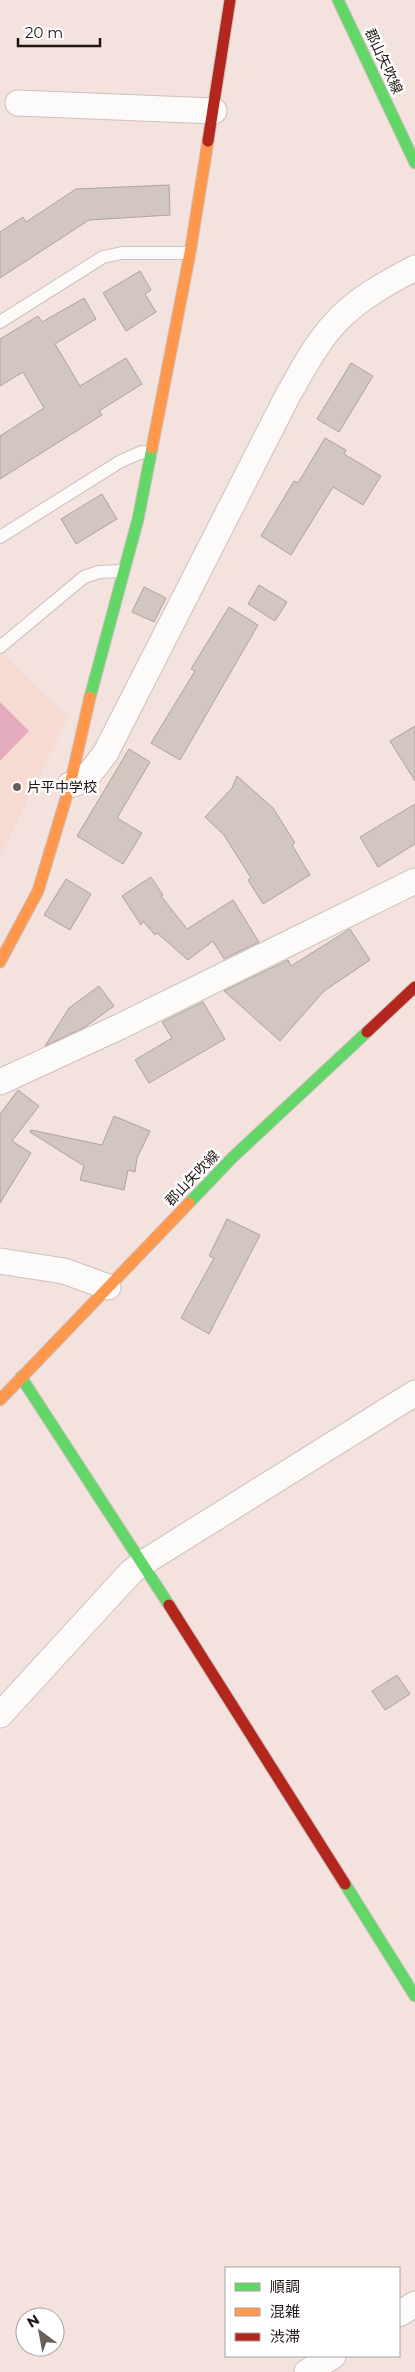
<svg xmlns="http://www.w3.org/2000/svg" width="415" height="2372" font-family="Montserrat,'Noto Sans JP',sans-serif">
  <style>
    .built { fill: #f7dad2 }
    .water { fill: #e5abbf }
    .building { fill: #d2c6c1; stroke: #aea39e }
    .lines { fill: none; stroke-linecap: round; stroke-linejoin: round }
    .lane-casing { stroke: #cdc0bd; stroke-width: 14 }
    .street-casing { stroke: #cdc0bd; stroke-width: 27 }
    .fast-casing { stroke: #cdc0bd; stroke-width: 13 }
    .slow-casing { stroke: #cdc0bd; stroke-width: 13 }
    .jam-casing { stroke: #cdc0bd; stroke-width: 13 }
    .lane { stroke: #fdfbfa; stroke-width: 12 }
    .street { stroke: #fdfbfa; stroke-width: 25 }
    .fast { stroke: #63d668; stroke-width: 11 }
    .slow { stroke: #ff974d; stroke-width: 11 }
    .jam { stroke: #b3261e; stroke-width: 11 }
    .poi-dot { fill: #6a5d5a; stroke: #fff; stroke-width: 2 }
    .labels { text-anchor: middle; dominant-baseline: central; stroke-width: 5; stroke-linejoin: round; paint-order: stroke }
    .street-label { font-size: 14px; fill: #201513; stroke: #fff }
    .poi-label { font-size: 14px; fill: #201513; stroke: #fff; text-anchor: start }
  </style>
  <rect width="100%" height="100%" fill="#f3e2dd"/>
  <path class="built" d="M4,656L68,717L0,857V657Z"/>
  <path class="water" d="M0,702L29,731L0,761Z"/>
  <g class="building">
    <path d="M169,185L170,215L89,220L0,278V232L23,217L26,222L76,189Z"/>
    <path d="M140,271L151,290L145,294L156,312L126,331L103,293Z"/>
    <path d="M84,298L96,319L55,344L80,386L126,358L142,384L99,411L102,415L0,479V436L44,408L23,372L0,386V339L38,316L42,322Z"/>
    <path d="M351,363L373,376L339,432L317,419Z"/>
    <path d="M325,438L346,450L344,454L381,476L363,505L333,487L291,555L261,536L294,481L298,483Z"/>
    <path d="M102,494L117,519L76,544L61,519Z"/>
    <path d="M259,585L287,602L275,621L248,604Z"/>
    <path d="M144,587L166,598L154,622L132,612Z"/>
    <path d="M229,607L258,625L180,760L151,743L195,671L191,669Z"/>
    <path d="M415,726V781L390,741Z"/>
    <path d="M129,749L150,762L117,818L142,833L123,864L77,836Z"/>
    <path d="M237,776L273,808L295,843L292,845L310,875L263,904L248,880L251,878L224,835L205,817L232,788Z"/>
    <path d="M415,804V844L378,867L360,837Z"/>
    <path d="M151,877L163,895L161,896L187,929L233,900L259,942L224,959L213,941L188,960L157,933L155,935L143,921L141,925L122,896Z"/>
    <path d="M66,879L91,894L70,930L44,915Z"/>
    <path d="M350,929L370,960L324,991L280,1041L224,991L288,960L291,966Z"/>
    <path d="M99,986L114,1006L85,1027L45,1046L69,1008Z"/>
    <path d="M203,1002L225,1039L149,1083L135,1060L172,1038L162,1022Z"/>
    <path d="M18,1090L39,1106L12,1141L31,1153L0,1203V1114Z"/>
    <path d="M114,1116L150,1131L137,1158L135,1172L128,1170L124,1190L80,1180L84,1166L30,1132L31,1130L102,1145Z"/>
    <path d="M227,1219L260,1235L209,1334L181,1318L214,1258L209,1256Z"/>
    <path d="M397,1675L410,1694L385,1710L372,1691Z"/>
  </g>
  <g class="lines">
    <defs>
      <g id="lane">
        <path d="M0,322L103,257L122,253H190"/>
        <path d="M0,537L121,461L142,452L151,453"/>
        <path d="M0,647L84,577L99,572L123,571"/>
      </g>
      <g id="street">
        <path d="M18,103L214,111"/>
        <path d="M70,785C88,781 94,767 105,754L288,395C302,371 316,343 336,322C357,299 388,282 415,268"/>
        <path d="M0,1082L119,1027L415,881"/>
        <path d="M0,1261L64,1271L108,1287"/>
        <path d="M0,1715L132,1571L143,1563L415,1393"/>
        <path d="M399,2314L415,2304"/>
        <path d="M307,2372L333,2356"/>
      </g>
      <g id="fast">
        <path d="M338,0L415,163"/>
        <path d="M90,697L138,519L152,448"/>
        <path d="M189,1203L232,1158L367,1032"/>
        <path d="M21,1377L169,1605"/>
        <path d="M345,1884L415,1996"/>
      </g>
      <g id="slow">
        <path d="M152,448L190,253L208,141"/>
        <path d="M0,962L38,891L70,785L90,697"/>
        <path d="M0,1400L189,1203"/>
      </g>
      <g id="jam">
        <path d="M208,141L230,0"/>
        <path d="M367,1032L415,987"/>
        <path d="M169,1605L345,1884"/>
      </g>
    </defs>
    <use href="#lane" class="lane-casing"/>
    <use href="#street" class="street-casing"/>
    <use href="#fast" class="fast-casing"/>
    <use href="#slow" class="slow-casing"/>
    <use href="#jam" class="jam-casing"/>
    <use href="#lane" class="lane"/>
    <use href="#street" class="street"/>
    <use href="#fast" class="fast"/>
    <use href="#slow" class="slow"/>
    <use href="#jam" class="jam"/>
  </g>
  <circle class="poi-dot" cx="17" cy="787" r="5"/>
  <g class="labels">
    <g class="street-label">
      <text transform="translate(384 61) rotate(65)">郡山矢吹線</text>
      <text transform="translate(192 1178) rotate(-46)">郡山矢吹線</text>
    </g>
    <g class="poi-label">
      <text x="27" y="787">片平中学校</text>
    </g>
  </g>
  <rect x="225" y="2267" width="175" height="90" fill="#ffffff" stroke="#a6a1a1"/>
  <rect x="235" y="2283" width="25" height="8" fill="#63d668" stroke="#a6a1a1"/>
  <text x="270" y="2292" font-size="15" fill="#201513">順調</text>
  <rect x="235" y="2308" width="25" height="8" fill="#ff974d" stroke="#a6a1a1"/>
  <text x="270" y="2317" font-size="15" fill="#201513">混雑</text>
  <rect x="235" y="2333" width="25" height="8" fill="#b3261e" stroke="#a6a1a1"/>
  <text x="270" y="2342" font-size="15" fill="#201513">渋滞</text>
  <g transform="translate(40 2332) rotate(328)"><circle r="24" fill="#ffffff" stroke="#a6a1a1"/>
  <path d="M0-4L9 19L0 12L-9 19Z" fill="#6a5d5a"/>
  <text y="-8" font-size="14" font-weight="bold" text-anchor="middle" fill="#201513">N</text>
  </g>
  <path d="M18 38v8h82v-8" fill="none" stroke="#201513" stroke-width="2.5"/>
  <text x="25" y="38" font-size="15" fill="#201513" stroke="#ffffff" stroke-width="4" paint-order="stroke">20 m</text>
</svg>
